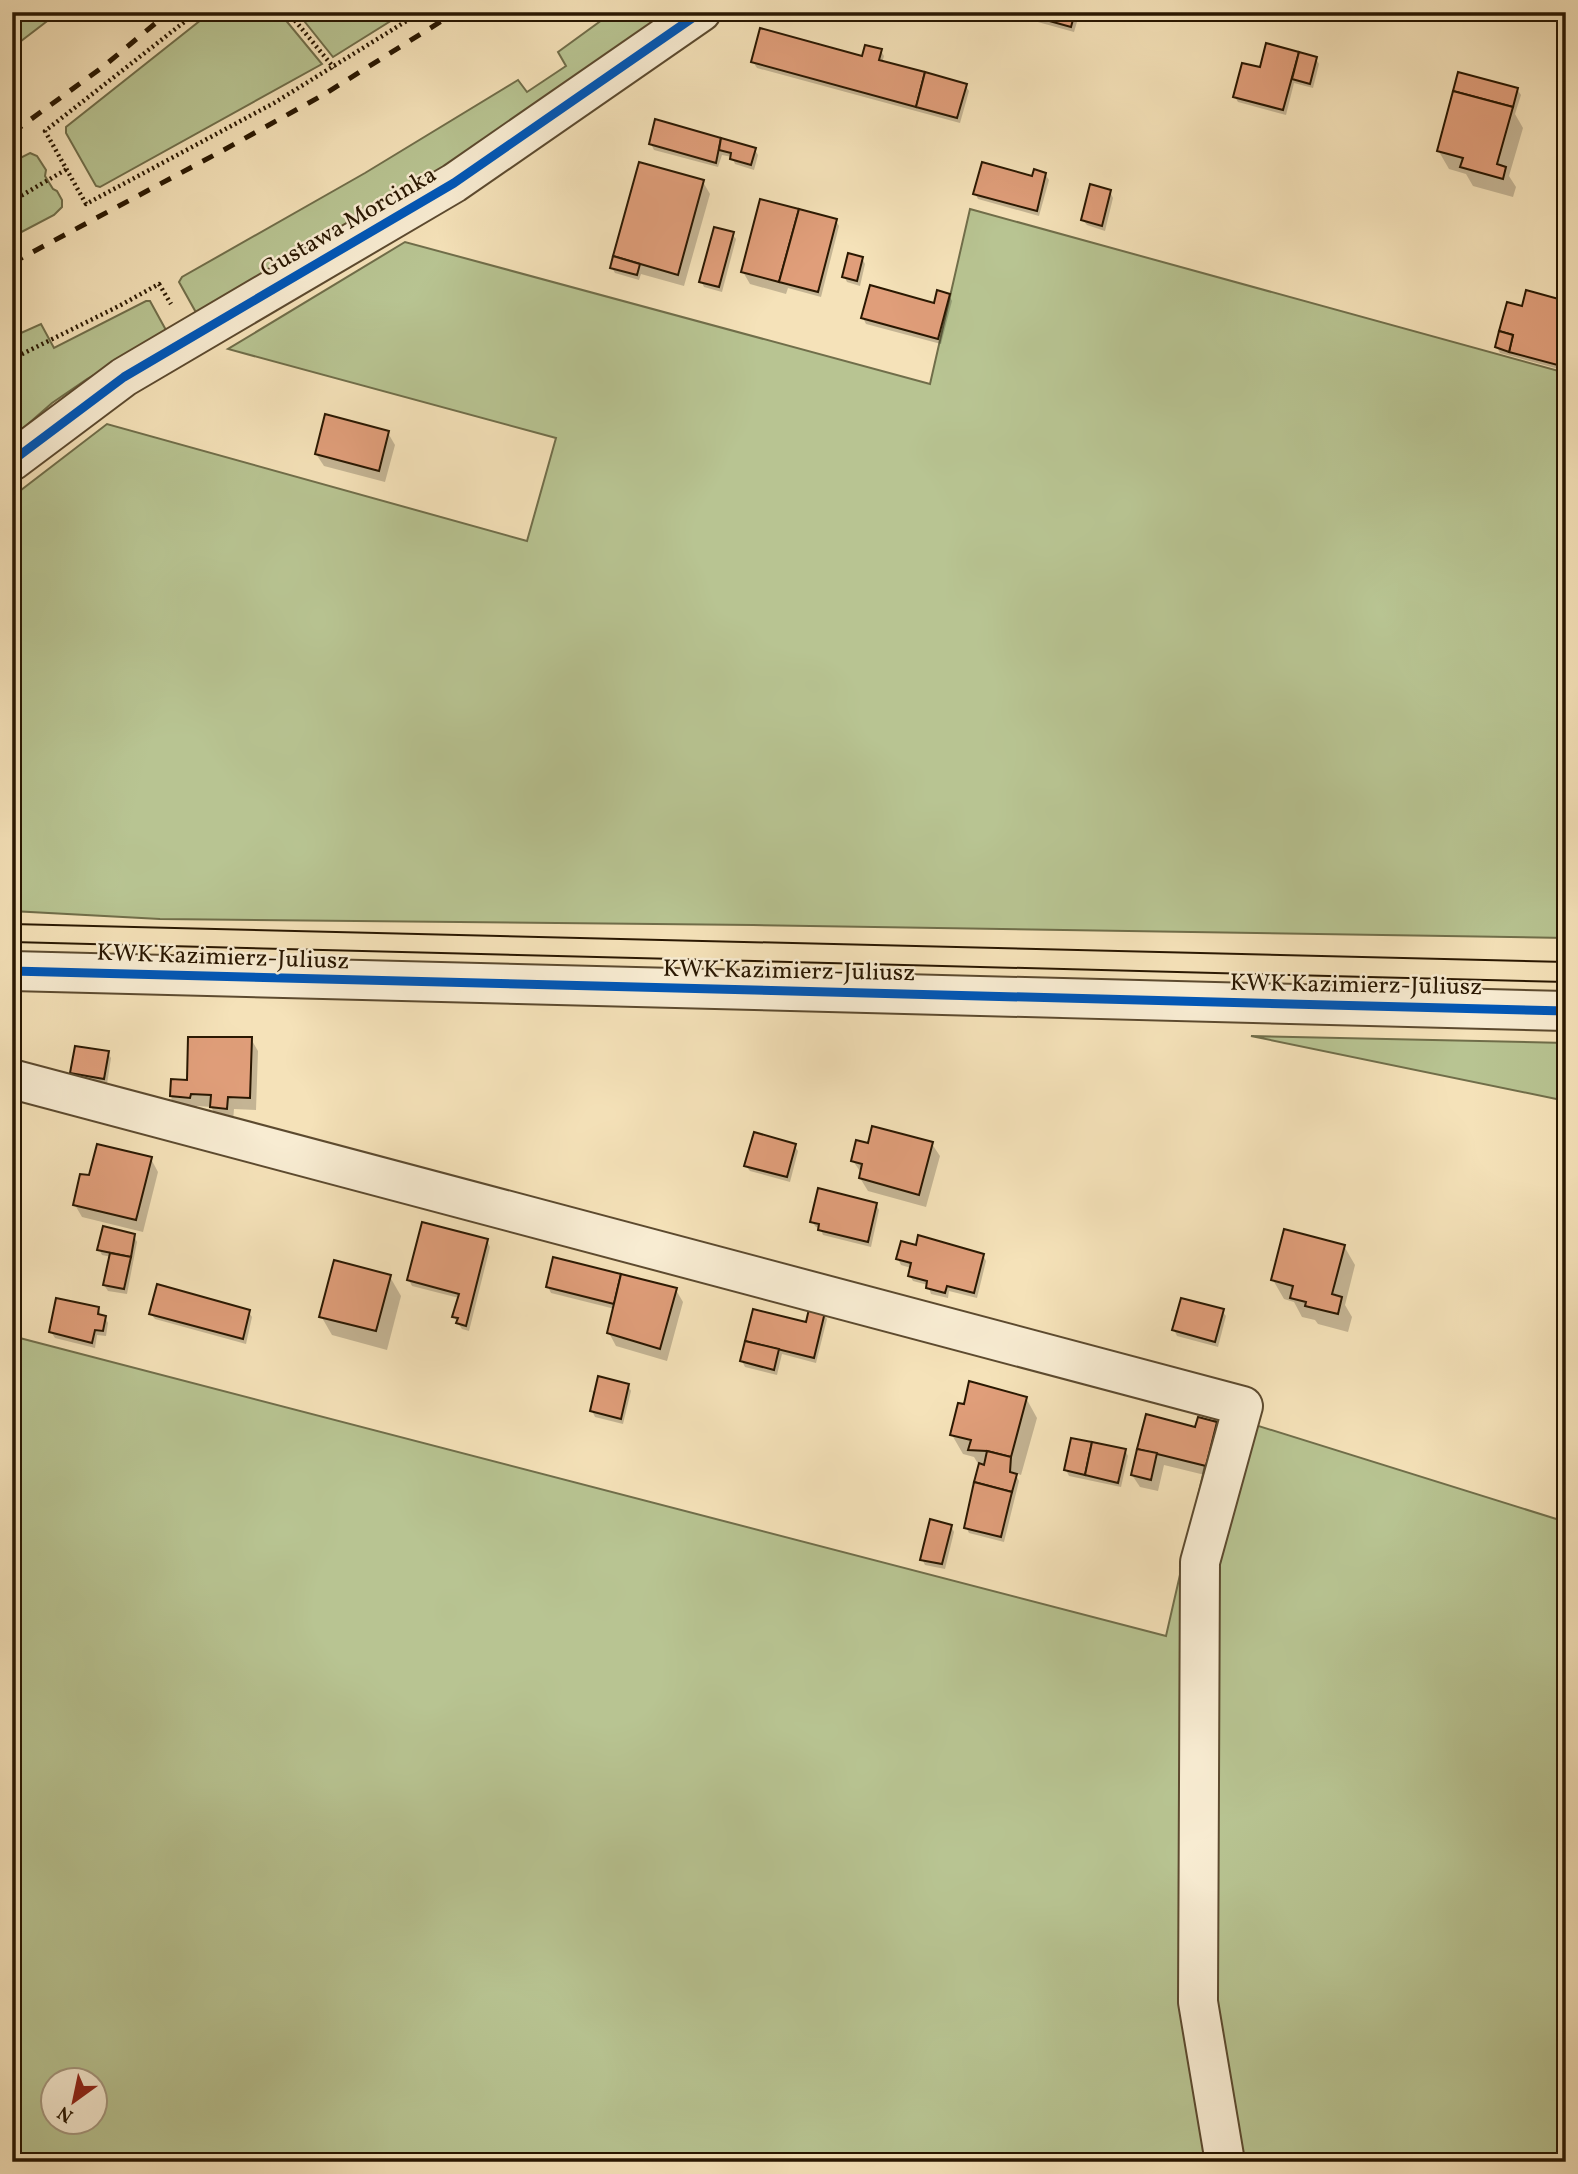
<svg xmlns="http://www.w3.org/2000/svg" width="1578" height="2174" font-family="Vollkorn,serif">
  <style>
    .green { fill: #b8c492; stroke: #706e4a; stroke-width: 2; fill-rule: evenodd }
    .shadow { fill: #0003 }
    .building { fill: #e09e7a; stroke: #291701; stroke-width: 2 }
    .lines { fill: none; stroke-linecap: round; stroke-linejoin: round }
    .minor-casing { stroke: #5c4a2f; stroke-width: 42 }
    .path { stroke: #291701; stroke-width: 4.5; stroke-dasharray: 2 3.5; stroke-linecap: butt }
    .minor { stroke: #f8ecd2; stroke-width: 38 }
    .tram { stroke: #291701; stroke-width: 2 }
    .rail { stroke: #291701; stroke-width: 5; stroke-dasharray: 12 12; stroke-linecap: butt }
    .cycleway-casing { stroke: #f8ecd2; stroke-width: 13 }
    .cycleway { stroke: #0057b8; stroke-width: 9 }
    .labels { text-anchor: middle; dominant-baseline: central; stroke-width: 5; stroke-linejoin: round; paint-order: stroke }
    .street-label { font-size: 24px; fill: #291701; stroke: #f8ecd2 }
  </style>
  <rect width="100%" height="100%" fill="#f5e2b9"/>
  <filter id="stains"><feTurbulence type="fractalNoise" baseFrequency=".00286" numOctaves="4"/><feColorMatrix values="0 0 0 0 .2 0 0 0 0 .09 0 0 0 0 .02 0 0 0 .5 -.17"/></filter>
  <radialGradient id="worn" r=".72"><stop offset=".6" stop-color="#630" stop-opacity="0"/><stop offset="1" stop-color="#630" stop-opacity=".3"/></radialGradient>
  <g class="green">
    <path d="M28,12H59L12,48V24Z"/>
    <path d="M211,12H279L322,64L100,187L96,186L66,133V127Z"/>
    <path d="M297,12H405L333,57Z"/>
    <path d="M613,12H672L495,133L419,183L198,316L179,282L182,277L365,173L518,80L527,92L566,66L558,52Z"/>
    <path d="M30,153L37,156L46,170L45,176L53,189L57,191L62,200V207L54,215L12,237V162Z"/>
    <path d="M970,209L1566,373V938L753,925L160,919L12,911V497L107,424L527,541L556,438L228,349L405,242L930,384Z"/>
    <path d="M146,301H150L167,332L87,379L52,403L12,438V337L41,324L54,348Z"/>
    <path d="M1251,1036L1566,1043V1101Z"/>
    <path d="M12,1336L1166,1636L1217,1413L1566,1522V2162H12ZM52,2080H94V2122H52Z"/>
  </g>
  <g class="shadow">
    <path d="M1010,12H1080L1074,32L1012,15Z"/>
    <path d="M1267,45L1316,59L1319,64L1313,88L1294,83L1286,115L1238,102L1235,97L1261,69Z"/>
    <path d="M881,51L884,56L882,63L965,85L969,91L960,123L757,68L753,62L864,59Z"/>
    <path d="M1517,89L1521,95L1515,114L1523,128L1509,176L1516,187L1513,197L1473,186L1466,174L1449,169L1438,150Z"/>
    <path d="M657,121L755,150L758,155L754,170L735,164L732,157L722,155L718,167L654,150L651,144Z"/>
    <path d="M640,165L703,182L710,194L684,286L641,274L639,280L615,273L612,268Z"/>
    <path d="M1045,174L1049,180L1039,216L978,199L975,193Z"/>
    <path d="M1110,192L1113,198L1105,231L1087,225L1083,220Z"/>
    <path d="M836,221L839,226L821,297L788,288L786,294L750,284L743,272Z"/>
    <path d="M732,234L736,239L722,292L704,287L701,281Z"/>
    <path d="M862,258L865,264L860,286L847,282L844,276Z"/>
    <path d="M949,295L952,301L941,344L866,324L863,318L935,305Z"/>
    <path d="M1566,303V371L1500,353L1497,347Z"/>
    <path d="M388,433L395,445L385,482L324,466L316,454Z"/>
    <path d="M251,1039L258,1051L256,1110L234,1109L233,1121L219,1120L211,1107L197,1106V1110L171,1104L173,1081H189Z"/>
    <path d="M108,1053L111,1058L107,1084L76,1079L72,1073Z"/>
    <path d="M932,1144L940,1156L926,1207L868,1191L860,1178L862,1174L853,1161L869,1145Z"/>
    <path d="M794,1145L798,1151L790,1182L750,1171L746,1166Z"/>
    <path d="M151,1159L158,1172L143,1232L82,1217L75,1205Z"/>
    <path d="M876,1204L879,1210L871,1247L823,1235L820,1228L816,1227L812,1222Z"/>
    <path d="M134,1236L137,1242L127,1294L108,1291L104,1285L111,1257L102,1255L99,1249Z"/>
    <path d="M487,1241L490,1247L469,1331L462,1329L454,1317L459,1298L412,1286L409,1280Z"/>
    <path d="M1344,1246L1355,1265L1345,1305L1352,1317L1348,1332L1318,1324L1315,1320L1302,1317L1294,1302L1284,1299L1273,1280Z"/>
    <path d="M983,1255L986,1261L977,1298L949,1291L948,1298L931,1294L928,1285L913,1281L910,1276L911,1268L901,1265L898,1259Z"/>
    <path d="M390,1277L401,1296L387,1350L332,1335L321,1316Z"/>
    <path d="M548,1287L676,1290L683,1302L667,1361L616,1346L609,1333L615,1309L551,1293Z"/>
    <path d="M98,1308L101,1316L105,1317L108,1323L106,1336L97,1335L95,1348L55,1338L51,1332Z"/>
    <path d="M248,1311L252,1317L246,1344L155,1319L151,1314Z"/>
    <path d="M1222,1311L1226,1316L1218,1347L1177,1336L1174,1330Z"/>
    <path d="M824,1314L827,1319L816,1363L782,1354L777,1375L745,1367L742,1361Z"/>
    <path d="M628,1385L631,1391L623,1424L595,1417L592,1411Z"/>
    <path d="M1026,1398L1037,1418L1021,1475L1015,1473L1019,1481L1004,1542L969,1533L966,1527L980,1467L974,1457L963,1454L952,1435L965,1406Z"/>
    <path d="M1147,1416L1196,1429L1215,1423L1223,1436L1213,1477L1164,1465L1158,1491L1140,1487L1132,1475Z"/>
    <path d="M1125,1450L1128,1456L1121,1487L1069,1476L1066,1470Z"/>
    <path d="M951,1526L954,1532L945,1569L925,1565L922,1559Z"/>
  </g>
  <g class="building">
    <path d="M1017,12H1075L1071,27Z"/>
    <path d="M760,28L862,56L865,45L882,49L879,60L925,72L916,107L751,62Z"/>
    <path d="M1266,43L1299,52L1283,110L1233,97L1242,63L1260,67Z"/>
    <path d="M1299,52L1317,57L1310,84L1292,79Z"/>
    <path d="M925,72L967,84L957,118L916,107Z"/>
    <path d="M1458,72L1518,88L1513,107L1453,91Z"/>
    <path d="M1453,91L1513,107L1497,164L1506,167L1503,179L1460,167L1463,158L1437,151Z"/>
    <path d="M655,119L721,138L716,163L649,144Z"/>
    <path d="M721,138L756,148L751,165L730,159L731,153L719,150Z"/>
    <path d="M639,162L704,180L678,275L613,256Z"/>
    <path d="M982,162L1032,176L1034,169L1046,173L1037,211L973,194Z"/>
    <path d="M1090,184L1111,190L1102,226L1081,220Z"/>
    <path d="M760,199L799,209L779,282L741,272Z"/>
    <path d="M799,209L837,219L818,292L779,282Z"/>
    <path d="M714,227L734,232L719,287L699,282Z"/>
    <path d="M848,253L863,257L857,281L842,277Z"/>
    <path d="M613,256L640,264L637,275L610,268Z"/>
    <path d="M870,285L934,303L937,290L950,294L938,339L861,318Z"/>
    <path d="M1526,290L1566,301L1565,367L1509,352L1513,335L1499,331L1507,302L1522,306Z"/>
    <path d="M1499,331L1513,335L1509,352L1495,347Z"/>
    <path d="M325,414L389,431L379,471L315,454Z"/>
    <path d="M188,1037H252L250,1098L228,1097L227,1109L210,1107L211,1095L191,1094L190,1098L170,1096L171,1079L187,1080Z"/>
    <path d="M75,1046L109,1051L104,1079L70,1073Z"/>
    <path d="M872,1126L933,1142L919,1195L859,1178L862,1164L851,1161L856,1140L868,1143Z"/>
    <path d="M754,1132L796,1144L787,1177L744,1166Z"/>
    <path d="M97,1144L152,1157L136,1220L73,1205L80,1174L89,1175Z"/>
    <path d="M818,1188L877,1203L868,1242L818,1230L819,1224L810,1222Z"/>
    <path d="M422,1222L488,1239L466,1326L456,1323L458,1318L452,1317L459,1294L407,1280Z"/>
    <path d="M103,1226L135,1234L131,1257L97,1250Z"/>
    <path d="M1284,1229L1345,1245L1332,1294L1342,1297L1338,1314L1305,1306L1306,1302L1290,1298L1293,1286L1271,1280Z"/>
    <path d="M918,1235L984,1254L974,1293L947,1286L945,1293L926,1288L927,1281L908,1276L911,1263L896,1259L901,1241L916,1245Z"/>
    <path d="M110,1253L131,1257L124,1289L103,1285Z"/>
    <path d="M553,1257L621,1274L614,1304L546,1287Z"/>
    <path d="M334,1260L391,1275L376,1331L319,1317Z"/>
    <path d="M621,1274L677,1288L660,1349L607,1333Z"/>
    <path d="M157,1284L250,1310L243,1339L149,1314Z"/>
    <path d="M56,1298L99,1307L98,1314L106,1316L103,1331L95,1330L92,1343L49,1332Z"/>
    <path d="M1181,1298L1224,1309L1215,1342L1172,1330Z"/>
    <path d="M753,1309L806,1322L809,1309L825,1312L814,1358L745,1341Z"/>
    <path d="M745,1341L779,1349L774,1370L740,1361Z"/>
    <path d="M598,1376L629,1384L621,1419L590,1411Z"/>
    <path d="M969,1381L1027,1397L1011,1457L987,1451L968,1450L971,1440L950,1435L958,1403L964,1404Z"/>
    <path d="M1146,1414L1195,1427L1198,1417L1217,1422L1206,1466L1137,1449Z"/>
    <path d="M1071,1438L1092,1442L1085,1475L1064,1470Z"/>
    <path d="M1092,1442L1126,1449L1118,1483L1085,1475Z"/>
    <path d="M1137,1449L1157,1453L1151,1480L1131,1475Z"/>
    <path d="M987,1451L1011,1457L1010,1472L1017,1474L1012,1492L974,1482L979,1463L984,1465Z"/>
    <path d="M974,1482L1012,1492L1001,1537L964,1528Z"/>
    <path d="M930,1519L952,1525L942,1564L920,1560Z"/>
  </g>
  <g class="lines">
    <defs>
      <g id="minor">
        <path d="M12,461L124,377L454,183L701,12"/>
        <path d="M12,971L1566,1011"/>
        <path d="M12,1079L1243,1406L1200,1562L1198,2002L1225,2162"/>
      </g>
    </defs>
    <use href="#minor" class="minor-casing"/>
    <g class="path">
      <path d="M197,12L45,131L86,204L274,103L421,12"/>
      <path d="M288,12L334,68"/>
      <path d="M12,201L67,169"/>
      <path d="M12,359L119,306L159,284L171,304"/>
    </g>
    <use href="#minor" class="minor"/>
    <g class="tram">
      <path d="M12,924L1566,962"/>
      <path d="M12,942L1566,982"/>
    </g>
    <g class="rail">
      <path d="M12,133L104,66L169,12"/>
      <path d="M12,263L220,152L323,95L456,12"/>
    </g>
    <defs>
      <g id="cycleway">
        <path d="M12,461L124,377L454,183L701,12"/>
        <path d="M12,971L1566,1011"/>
      </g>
    </defs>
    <use href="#cycleway" class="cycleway-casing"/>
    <use href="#cycleway" class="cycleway"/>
  </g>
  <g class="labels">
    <g class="street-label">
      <text transform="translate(349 223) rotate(-30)">Gustawa Morcinka</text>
      <text transform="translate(223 958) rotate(2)">KWK Kazimierz-Juliusz</text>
      <text transform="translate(789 972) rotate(1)">KWK Kazimierz-Juliusz</text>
      <text transform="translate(1356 986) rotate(1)">KWK Kazimierz-Juliusz</text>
    </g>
  </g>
  <rect width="1578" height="2174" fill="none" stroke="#f5e2b9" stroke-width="42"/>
  <rect x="14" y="14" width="1550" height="2146" fill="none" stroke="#291701" stroke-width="3.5"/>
  <rect x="21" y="21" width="1536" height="2132" fill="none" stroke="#291701" stroke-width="2"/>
  <g transform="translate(74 2101) rotate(213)"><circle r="33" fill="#f8ecd2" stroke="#a5977e" stroke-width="2"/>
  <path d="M0-5L12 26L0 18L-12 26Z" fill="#8f2418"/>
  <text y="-10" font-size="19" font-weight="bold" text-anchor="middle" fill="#291701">N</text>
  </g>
  <rect width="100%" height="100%" filter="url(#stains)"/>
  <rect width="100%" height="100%" fill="url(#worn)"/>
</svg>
